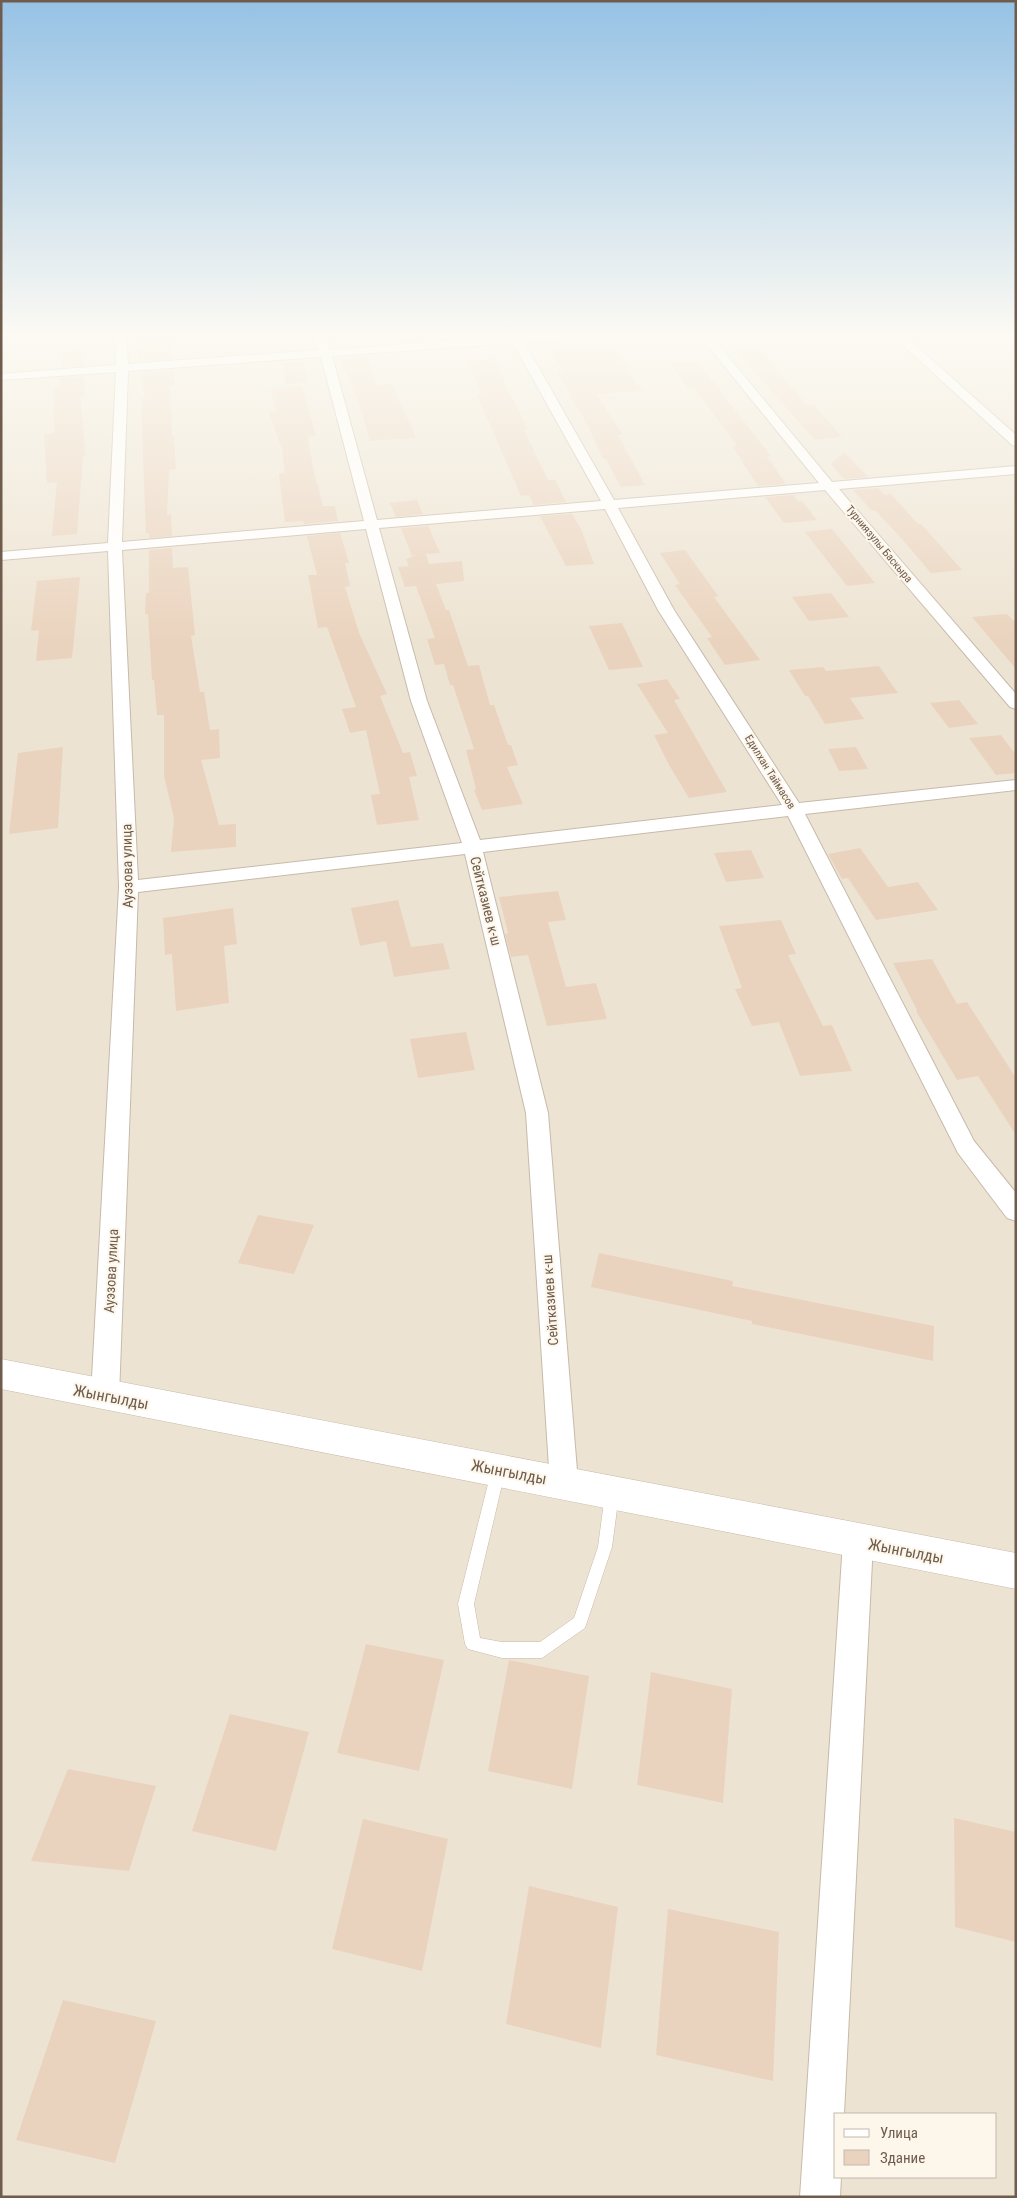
<svg xmlns="http://www.w3.org/2000/svg" width="1017" height="2198" font-family="'Roboto Condensed',sans-serif">
  <style>
    .residential { fill: #ede3d2; fill-rule: evenodd }
    .building { fill: #ead3be }
    .lines { fill: none; stroke-linecap: round; stroke-linejoin: round }
    .lane-casing { stroke: #c7baab; stroke-width: 1 }
    .street-casing { stroke: #c7baab; stroke-width: 2 }
    .secondary-casing { stroke: #c9baa9; stroke-width: 1 }
    .lane { fill: #fff; fill-rule: evenodd }
    .street { fill: #fff; fill-rule: evenodd }
    .secondary { fill: #fff; fill-rule: evenodd }
    .labels { text-anchor: middle; dominant-baseline: central; stroke-width: 4; stroke-linejoin: round; paint-order: stroke }
    .far-street-label { font-size: 11px; fill: #6f5c4d; stroke: #fdf7eb }
    .street-label { font-size: 14px; fill: #6f5c4d; stroke: #fdf7eb }
    .near-street-label { font-size: 16px; fill: #6f5c4d; stroke: #fdf7eb }
  </style>
  <rect width="100%" height="100%" fill="#f9f3e5"/>
  <path class="residential" d="M1,336H1016V2197H1ZM836,2114H996V2177H836Z"/>
  <g class="building">
    <path d="M141,336H170L173,359L140,361L138,350H142Z"/>
    <path d="M578,347L580,350L613,347L642,391L596,394L623,435H618L645,485L621,487L606,459H603L588,426L557,372H563L550,350Z"/>
    <path d="M759,348L807,405H814L842,437L815,440L735,350Z"/>
    <path d="M83,351L84,366L61,367L63,352Z"/>
    <path d="M368,357L376,385L392,384L416,438L370,441L361,410L341,358Z"/>
    <path d="M494,359L505,381H503L528,429L524,430L548,480H555L566,502L534,505L529,495L521,496L477,395L482,394L467,361Z"/>
    <path d="M303,361L307,383L285,384L283,363Z"/>
    <path d="M697,361L771,456L767,457L786,484L758,486L732,446H737L694,388H688L670,362Z"/>
    <path d="M174,370L175,385L170,386L172,436H174L176,469L169,470L167,515L171,514L172,536L149,538V533H146L142,429V398H145L141,372Z"/>
    <path d="M84,376L85,397H80L86,456H83L77,534L52,536L57,482L47,483L44,434L54,433V388H59L60,378Z"/>
    <path d="M302,386L316,436L308,437L314,473L323,506H335L338,521L304,524L303,521L285,522L279,474L285,473L282,450L269,412L276,411L271,389Z"/>
    <path d="M844,452L868,477L844,479L831,464Z"/>
    <path d="M878,488L885,495L891,494L918,524H921L962,570L931,573L903,540L875,510L872,511L853,490Z"/>
    <path d="M793,495L798,502L802,501L817,520L784,523L765,497Z"/>
    <path d="M417,500L423,514L396,517L390,503Z"/>
    <path d="M572,514L581,529L594,564L566,566L540,516Z"/>
    <path d="M428,526L440,553L426,554L429,564L462,561L464,581L436,584L446,610H449L468,666L479,665L490,705H494L508,745H511L518,765L507,767L523,804L482,810L474,790L476,789L466,750L474,749L453,685H450L444,664L435,665L427,639L435,638L416,586L405,587L398,567L409,566L406,559L417,555L412,556L401,528Z"/>
    <path d="M832,529L875,583L847,586L805,532Z"/>
    <path d="M340,533L349,563H345L350,586L345,587L359,633L387,694L380,696L403,753L410,752L417,776L409,777L419,820L377,825L371,795L380,794L366,730L350,733L342,709L356,707L327,627L318,628L308,575H317L307,536Z"/>
    <path d="M172,548L173,568L188,567L195,635L191,636L200,692H204L210,730L219,729L220,758L201,760L219,825L236,824V847L171,852L174,818L164,776V715H157L154,680H152L148,614H145L146,593H149V550Z"/>
    <path d="M685,550L718,596L714,597L760,660L725,665L707,638L712,637L675,585L680,584L660,553Z"/>
    <path d="M80,577L72,658L36,661L39,630L31,631L37,581Z"/>
    <path d="M831,593L849,617L809,621L792,597Z"/>
    <path d="M1007,614L1016,623V669L972,617Z"/>
    <path d="M622,623L643,667L609,670L589,626Z"/>
    <path d="M879,666L898,693L850,698L864,719L825,724L808,696H805L789,670L823,667L826,671Z"/>
    <path d="M667,679L680,699L674,700L727,792L689,798L669,765L654,735L668,733L637,684Z"/>
    <path d="M959,700L978,724L949,728L930,703Z"/>
    <path d="M1001,735L1016,755V773L996,775L969,738Z"/>
    <path d="M63,747L58,828L9,834L18,753Z"/>
    <path d="M856,747L868,769L839,771L828,749Z"/>
    <path d="M860,848L888,887L918,882L938,910L876,920L848,878L842,879L828,854Z"/>
    <path d="M751,850L764,878L726,882L714,853Z"/>
    <path d="M558,891L566,920L548,922L566,987L596,983L607,1019L547,1026L528,955L511,957L505,934L508,933L499,897Z"/>
    <path d="M398,900L411,947L443,943L450,969L394,977L386,941L360,946L351,908Z"/>
    <path d="M233,908L237,944L224,946L229,1003L176,1011L172,954L165,955L163,918Z"/>
    <path d="M781,920L796,954L788,955L823,1026L832,1025L852,1071L800,1076L779,1022L752,1026L735,989L742,988L719,926Z"/>
    <path d="M932,959L957,1004L967,1002L1016,1078V1135L978,1076L957,1080L916,1011L917,1010L893,963Z"/>
    <path d="M466,1032L475,1070L418,1078L410,1039Z"/>
    <path d="M258,1215L314,1225L294,1274L238,1263Z"/>
    <path d="M599,1253L733,1281L732,1286L934,1326L933,1361L752,1324V1321L591,1287Z"/>
    <path d="M366,1644L444,1660L419,1771L337,1753Z"/>
    <path d="M509,1660L589,1676L572,1789L488,1771Z"/>
    <path d="M651,1672L732,1689L723,1803L637,1785Z"/>
    <path d="M230,1714L309,1732L276,1851L192,1831Z"/>
    <path d="M68,1769L156,1786L129,1871L31,1861Z"/>
    <path d="M954,1818L1016,1832V1942L955,1927Z"/>
    <path d="M363,1819L448,1839L422,1971L332,1949Z"/>
    <path d="M529,1886L618,1907L601,2048L506,2024Z"/>
    <path d="M668,1909L779,1932L773,2081L656,2055Z"/>
    <path d="M63,2000L156,2021L115,2163L16,2140Z"/>
  </g>
  <g class="lines">
    <defs>
      <path id="lane" d="M498,1465L503,1467L505,1472L474,1604L480,1638L502,1642H540L574,1618L598,1547L605,1494L607,1489L612,1487L617,1489L619,1494L612,1547L585,1628L542,1658H502L468,1649L465,1644L458,1604L491,1472L493,1467Z"/>
      <g id="street">
        <path d="M116,336H126L128,364L319,350L316,336H326L330,350L510,336H568L563,339L524,342L614,500L819,483L700,336H711L832,482L1016,466V474L839,489L1016,694V709L1010,707L825,490L618,508L674,610L799,803L1016,780V790L805,814L974,1141L1016,1193V1221L1007,1218L958,1153L788,816L483,852L548,1113L578,1483L574,1493L564,1497L554,1493L550,1483L526,1113L465,854L138,892L119,1396L115,1405L105,1408L95,1405L91,1396L119,887L108,551L1,560V552L108,543L116,372L1,380V374L116,365ZM513,343L601,501L377,520L332,356ZM321,357L364,521L122,542L128,371ZM605,509L658,610L782,805L480,840L427,701L379,528ZM366,529L411,701L462,843L138,880L122,550Z"/>
        <path d="M893,336H905L1016,435V446L1012,445Z"/>
        <path d="M858,1528L868,1532L873,1542L844,2114H836V2177H841L840,2197H800L843,1542L848,1532Z"/>
      </g>
      <path id="secondary" d="M1,1359L1016,1553V1589L1,1389Z"/>
    </defs>
    <use href="#lane" class="lane-casing"/>
    <use href="#street" class="street-casing"/>
    <use href="#secondary" class="secondary-casing"/>
    <use href="#lane" class="lane"/>
    <use href="#street" class="street"/>
    <use href="#secondary" class="secondary"/>
  </g>
  <linearGradient id="sky" x2="0" y2="1"><stop stop-color="#96c2e5"/><stop offset="0.52" stop-color="#fcfaf3"/><stop offset="1" stop-color="#fcfaf3" stop-opacity="0"/></linearGradient>
  <rect width="1017" height="644" fill="url(#sky)"/>
  <g class="labels">
    <g class="far-street-label">
      <text transform="translate(879 544) rotate(50)">Турниязулы Баскыра</text>
      <text transform="translate(770 772) rotate(58)">Едилхан Таймасов</text>
    </g>
    <g class="street-label">
      <text transform="translate(127 866) rotate(-91)">Ауэзова улица</text>
      <text transform="translate(486 901) rotate(76)">Сейтказиев к-ш</text>
      <text transform="translate(111 1271) rotate(-87)">Ауэзова улица</text>
      <text transform="translate(550 1300) rotate(-94)">Сейтказиев к-ш</text>
    </g>
    <g class="near-street-label">
      <text transform="translate(111 1397) rotate(11)">Жынгылды</text>
      <text transform="translate(509 1472) rotate(11)">Жынгылды</text>
      <text transform="translate(906 1551) rotate(11)">Жынгылды</text>
    </g>
  </g>
  <rect width="1017" height="2198" fill="none" stroke="#6f5c4d" stroke-width="5"/>
  <rect x="834" y="2113" width="162" height="65" fill="#fdf7eb" stroke="#c4b9ac"/>
  <rect x="844" y="2129" width="25" height="8" fill="#ffffff" stroke="#c4b9ac"/>
  <text x="880" y="2138" font-size="15" fill="#6f5c4d">Улица</text>
  <rect x="844" y="2150" width="25" height="15" fill="#ead3be" stroke="#c4b9ac"/>
  <text x="880" y="2163" font-size="15" fill="#6f5c4d">Здание</text>
</svg>
